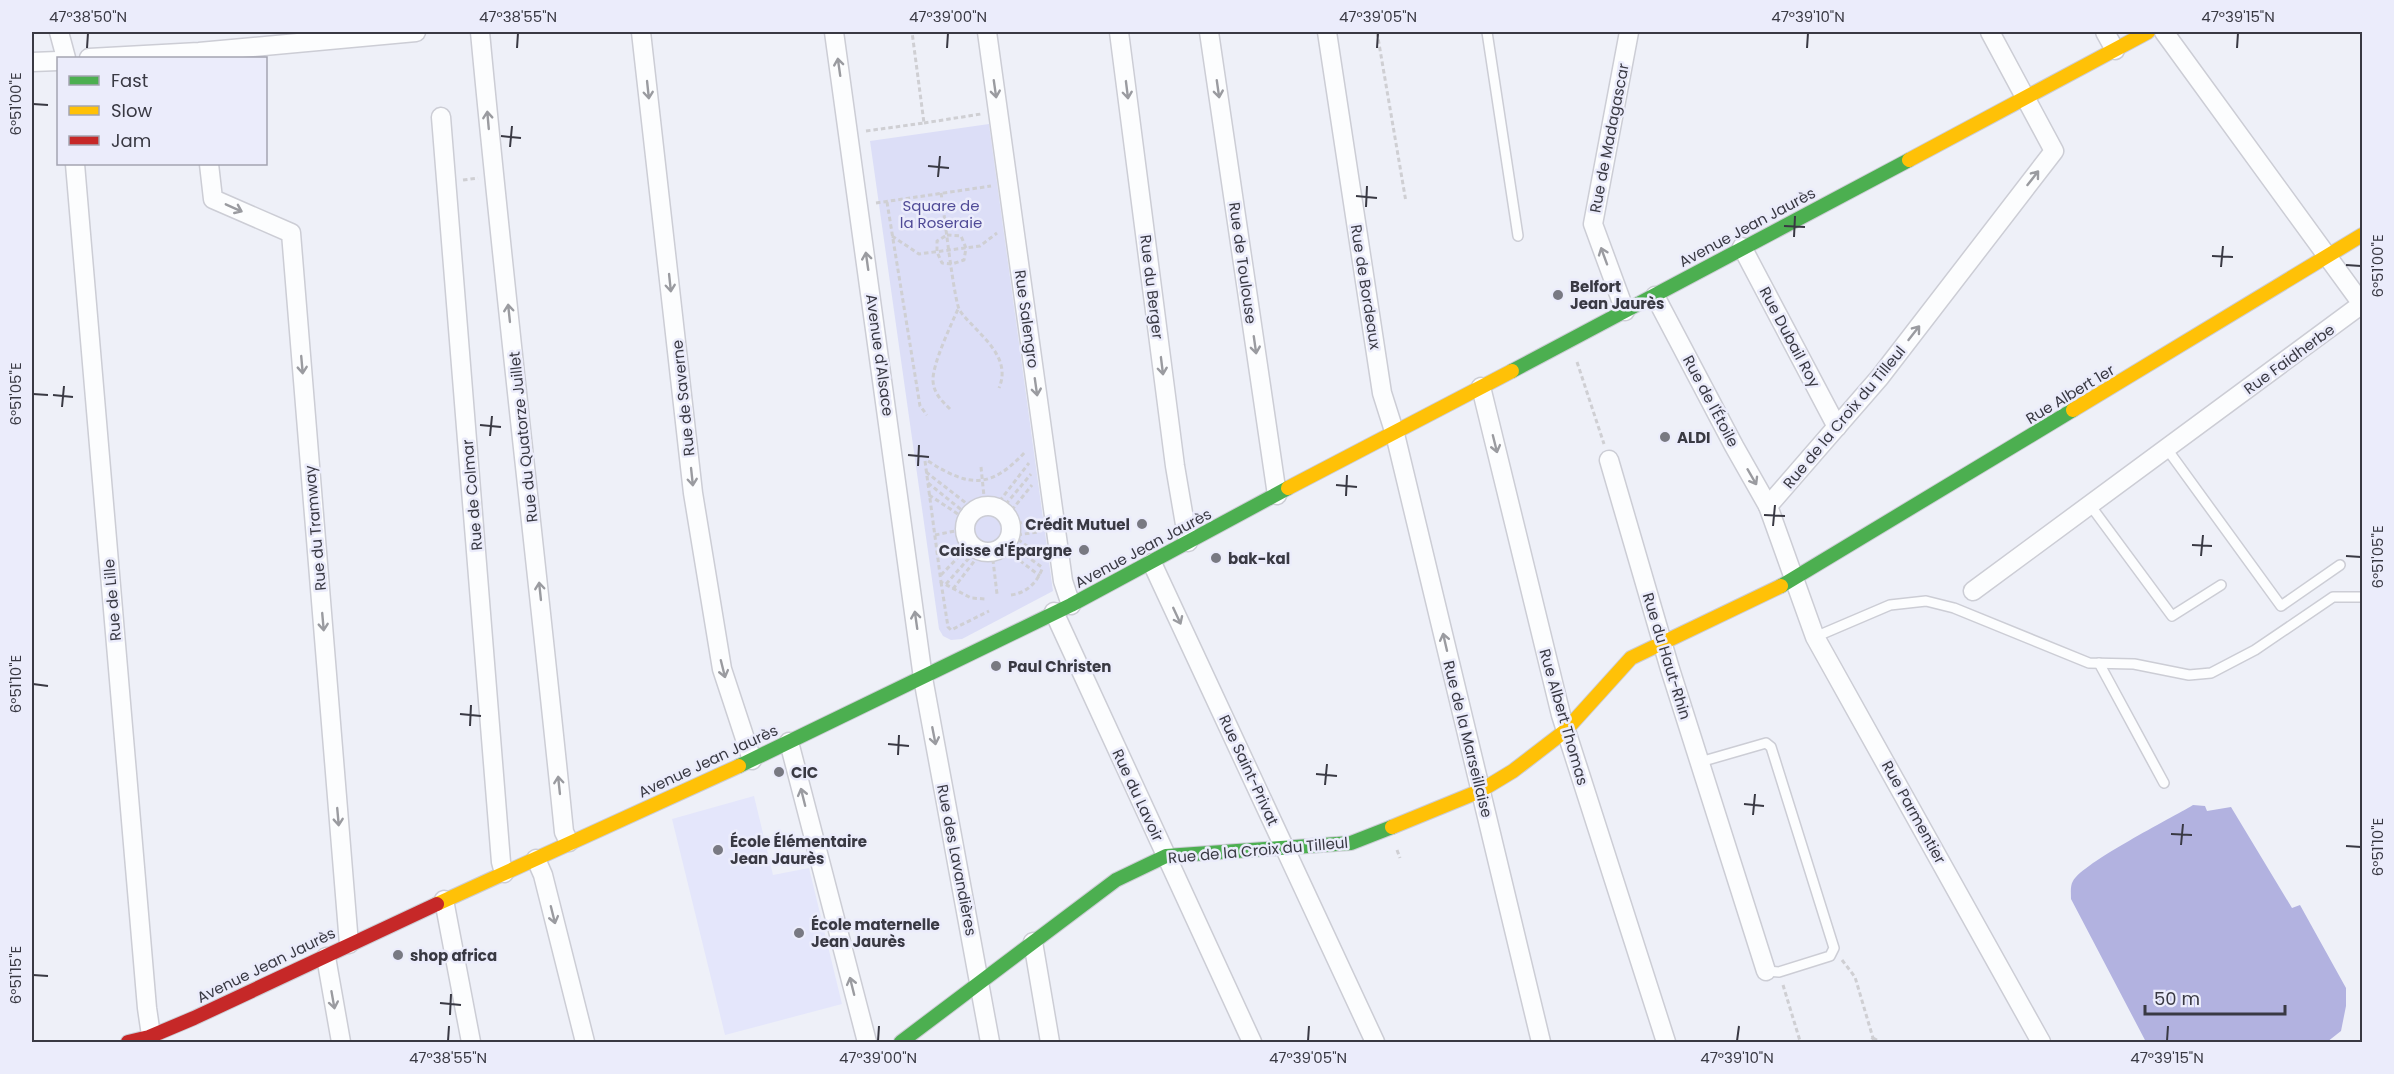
<svg xmlns="http://www.w3.org/2000/svg" width="2394" height="1074" font-family="Poppins,sans-serif">
  <style>
    .built { fill: #e4e6fb }
    .green { fill: #dcdef7 }
    .water { fill: #b2b2e0 }
    .lines { fill: none; stroke-linecap: round; stroke-linejoin: round }
    .lane-casing { stroke: #cccdd5; stroke-width: 12 }
    .street-casing { stroke: #cccdd5; stroke-width: 21 }
    .fast-casing { stroke: #cccdd5; stroke-width: 16 }
    .slow-casing { stroke: #cccdd5; stroke-width: 16 }
    .jam-casing { stroke: #cccdd5; stroke-width: 16 }
    .path { stroke: #cfcfd3; stroke-width: 3; stroke-dasharray: 4.5 3; stroke-linecap: butt }
    .lane { stroke: #fcfdfe; stroke-width: 9 }
    .street { stroke: #fcfdfe; stroke-width: 18 }
    .fast { stroke: #4caf50; stroke-width: 14 }
    .slow { stroke: #ffc107; stroke-width: 14 }
    .jam { stroke: #c62828; stroke-width: 14 }
    .oneway { stroke: #9a9ba0 }
    .ticks { fill: none; stroke: #393943; stroke-width: 2 }
    .poi-dot { fill: #787982; stroke: #ebecfb; stroke-width: 2 }
    .labels { text-anchor: middle; dominant-baseline: central; stroke-width: 5; stroke-linejoin: round; paint-order: stroke }
    .street-label { font-size: 15px; fill: #393943; stroke: #ebecfb }
    .park-label { font-size: 15px; fill: #504b97; stroke: #ebecfb }
    .poi-label { font-size: 15px; font-weight: bold; fill: #393943; stroke: #ebecfb; text-anchor: start }
    .neatline { fill: none; stroke: #393943; stroke-width: 2 }
    .ticks-label { font-size: 15px; text-anchor: middle; fill: #393943 }
  </style>
  <rect width="100%" height="100%" fill="#eef0f8"/>
  <path class="built" d="M754,796L773,875L809,868L842,1004L725,1035L672,819Z"/>
  <path class="green" d="M989,124L1053,591L962,639L951,640L943,636L939,629L870,141Z"/>
  <path class="water" d="M2193,805L2205,806L2207,811L2231,807L2292,908L2300,905L2346,988V1006L2341,1031L2327,1042H2146L2071,899C2071,893 2070,886 2073,881C2084,862 2170,819 2193,805Z"/>
  <g class="lines">
    <defs>
      <g id="lane">
        <path d="M1487,32L1518,236"/>
        <path d="M2167,449L2281,606L2340,565"/>
        <path d="M2090,505L2172,616L2221,585"/>
        <path d="M1815,637L1890,605L1926,601L1954,608L2089,663L2134,664L2189,675L2211,673L2255,650L2333,597H2362"/>
        <path d="M2099,663L2164,783"/>
        <path d="M1700,762L1766,743L1771,747L1834,948L1830,956L1779,972L1766,971"/>
      </g>
      <g id="street">
        <path d="M59,32L66,58"/>
        <path d="M480,32C505,299 537,565 564,832L569,842"/>
        <path d="M641,32L693,493L722,669L752,760"/>
        <path d="M834,32L923,678L990,1042"/>
        <path d="M987,32L1063,581L1071,605"/>
        <path d="M1119,32L1175,466L1188,542"/>
        <path d="M1209,32L1277,495"/>
        <path d="M1327,32L1382,393L1395,434L1541,1042"/>
        <path d="M1990,32L2054,151L1880,377L1768,506L1815,637L2041,1042"/>
        <path d="M2105,32L2115,50"/>
        <path d="M89,58L199,52L416,32"/>
        <path d="M32,62L58,61"/>
        <path d="M441,117L501,862L504,873"/>
        <path d="M75,164L147,1008L152,1042"/>
        <path d="M209,164L213,199L291,233L349,944"/>
        <path d="M1742,247L1837,427"/>
        <path d="M1655,296L1734,446L1768,506"/>
        <path d="M1625,311L1593,224L1629,32"/>
        <path d="M1481,387L1561,715L1666,1042"/>
        <path d="M1609,460L1670,669L1766,971"/>
        <circle cx="988" cy="529" r="23"/>
        <path d="M1152,563L1375,1042"/>
        <path d="M1973,591L2362,304L2164,32"/>
        <path d="M1054,612L1252,1042"/>
        <path d="M789,742L867,1042"/>
        <path d="M536,859L543,875L585,1042"/>
        <path d="M444,900L471,1042"/>
        <path d="M1033,942L1050,1042"/>
        <path d="M326,957L341,1042"/>
      </g>
      <g id="fast">
        <path d="M1512,371L1909,160"/>
        <path d="M1781,586L2073,410"/>
        <path d="M739,766L1071,605L1288,488"/>
        <path d="M901,1042L1116,880L1166,856L1351,843L1392,827"/>
      </g>
      <g id="slow">
        <path d="M1909,160L2148,32"/>
        <path d="M2073,410L2362,235"/>
        <path d="M1288,488L1512,371"/>
        <path d="M1392,827L1480,791L1513,771L1565,731L1631,658L1781,586"/>
        <path d="M437,904L739,766"/>
      </g>
      <path id="jam" d="M128,1042L149,1037L194,1018L437,904"/>
    </defs>
    <use href="#lane" class="lane-casing"/>
    <use href="#street" class="street-casing"/>
    <use href="#fast" class="fast-casing"/>
    <use href="#slow" class="slow-casing"/>
    <use href="#jam" class="jam-casing"/>
    <g class="path">
      <path d="M1377,32L1406,202"/>
      <path d="M924,123L981,114"/>
      <path d="M866,131L924,123L912,32"/>
      <path d="M463,180L478,178"/>
      <path d="M941,193C944,210 954,303 960,311C976,333 1013,355 999,388"/>
      <path d="M887,202L920,406L927,415"/>
      <path d="M876,203L991,186"/>
      <path d="M947,235L961,236L966,248L964,260L952,264L942,263L937,252V241Z"/>
      <path d="M892,236L919,254L980,246L997,233"/>
      <path d="M1577,362L1604,444"/>
      <path d="M950,409C942,401 934,394 933,381C932,365 951,325 958,309"/>
      <path d="M925,461L941,582L971,598L986,599"/>
      <path d="M928,461C970,488 991,489 1026,451"/>
      <path d="M981,467L985,506"/>
      <path d="M926,472L975,510"/>
      <path d="M928,483L969,516"/>
      <path d="M929,495L967,520"/>
      <path d="M995,507L1029,463"/>
      <path d="M1001,510L1031,474"/>
      <path d="M1007,516L1032,485"/>
      <path d="M1010,524L1036,521"/>
      <path d="M935,535L965,529"/>
      <path d="M1012,535L1042,557"/>
      <path d="M1010,536L1038,532"/>
      <path d="M1007,542L1043,568"/>
      <path d="M1002,547L1040,576"/>
      <path d="M992,552L997,594"/>
      <path d="M941,575L971,544"/>
      <path d="M941,582L948,627L951,630L989,611"/>
      <path d="M946,584L977,549"/>
      <path d="M953,589L982,551"/>
      <path d="M1011,595C1026,593 1037,583 1042,569"/>
      <path d="M1397,850L1400,858"/>
      <path d="M1842,960L1855,977L1873,1038L1869,1042"/>
      <path d="M1783,985L1800,1041L1795,1042"/>
      <path d="M1873,1038L1881,1042"/>
    </g>
    <use href="#lane" class="lane"/>
    <use href="#street" class="street"/>
    <use href="#fast" class="fast"/>
    <use href="#slow" class="slow"/>
    <use href="#jam" class="jam"/>
  </g>
  <defs><path id="oneway-shaft" d="M-6 0H5M1.5-3L5.5 0L1.5 3" fill="none" stroke-width="1.6" stroke-linecap="round" stroke-linejoin="round" transform="scale(1.5)"/></defs>
  <g class="oneway">
    <use href="#oneway-shaft" transform="translate(839 67) rotate(-98)"/>
    <use href="#oneway-shaft" transform="translate(995 89) rotate(82)"/>
    <use href="#oneway-shaft" transform="translate(1218 89) rotate(82)"/>
    <use href="#oneway-shaft" transform="translate(648 90) rotate(84)"/>
    <use href="#oneway-shaft" transform="translate(1127 90) rotate(83)"/>
    <use href="#oneway-shaft" transform="translate(488 120) rotate(-95)"/>
    <use href="#oneway-shaft" transform="translate(2033 178) rotate(-52)"/>
    <use href="#oneway-shaft" transform="translate(234 208) rotate(24)"/>
    <use href="#oneway-shaft" transform="translate(1604 256) rotate(-110)"/>
    <use href="#oneway-shaft" transform="translate(867 261) rotate(-98)"/>
    <use href="#oneway-shaft" transform="translate(670 283) rotate(84)"/>
    <use href="#oneway-shaft" transform="translate(509 313) rotate(-96)"/>
    <use href="#oneway-shaft" transform="translate(1914 333) rotate(-52)"/>
    <use href="#oneway-shaft" transform="translate(1255 345) rotate(82)"/>
    <use href="#oneway-shaft" transform="translate(302 365) rotate(85)"/>
    <use href="#oneway-shaft" transform="translate(1162 366) rotate(83)"/>
    <use href="#oneway-shaft" transform="translate(1036 387) rotate(82)"/>
    <use href="#oneway-shaft" transform="translate(1495 444) rotate(76)"/>
    <use href="#oneway-shaft" transform="translate(692 477) rotate(84)"/>
    <use href="#oneway-shaft" transform="translate(1752 477) rotate(60)"/>
    <use href="#oneway-shaft" transform="translate(540 591) rotate(-96)"/>
    <use href="#oneway-shaft" transform="translate(1177 616) rotate(65)"/>
    <use href="#oneway-shaft" transform="translate(916 620) rotate(-98)"/>
    <use href="#oneway-shaft" transform="translate(323 622) rotate(85)"/>
    <use href="#oneway-shaft" transform="translate(1445 642) rotate(-103)"/>
    <use href="#oneway-shaft" transform="translate(723 669) rotate(76)"/>
    <use href="#oneway-shaft" transform="translate(934 736) rotate(79)"/>
    <use href="#oneway-shaft" transform="translate(559 785) rotate(-96)"/>
    <use href="#oneway-shaft" transform="translate(803 797) rotate(-104)"/>
    <use href="#oneway-shaft" transform="translate(338 817) rotate(85)"/>
    <use href="#oneway-shaft" transform="translate(553 915) rotate(76)"/>
    <use href="#oneway-shaft" transform="translate(852 986) rotate(-104)"/>
    <use href="#oneway-shaft" transform="translate(333 1000) rotate(80)"/>
  </g>
  <path class="ticks" d="M87,48L88,33M517,48L518,33M947,48L948,33M1377,48L1378,33M1807,48L1808,33M2237,48L2238,33M33,104L48,105M501,136L521,138M510,147L512,126M928,166L949,168M938,177L940,156M1356,196L1377,198M1366,207L1367,186M1784,226L1805,227M1794,237L1795,216M2212,256L2233,257M2346,265L2361,266M2221,267L2223,246M33,394L48,395M53,395L73,397M62,407L64,386M480,425L501,427M490,436L492,416M908,455L929,457M918,466L919,445M1336,485L1357,487M1346,496L1347,475M1764,515L1785,516M1773,526L1775,505M2192,545L2212,546M2201,556L2203,535M2346,556L2361,557M33,684L48,686M460,714L481,716M470,726L471,705M888,744L909,746M898,755L899,735M1316,774L1337,776M1325,785L1327,764M1744,804L1764,806M1753,815L1755,794M2171,834L2192,835M2181,845L2183,824M2346,846L2361,847M33,975L48,976M440,1003L461,1005M450,1015L451,994M448,1041L449,1026M878,1041L879,1026M1308,1041L1309,1026M1737,1041L1739,1026M2167,1041L2168,1026"/>
  <g class="poi-dot">
    <circle cx="1558" cy="295" r="6"/>
    <circle cx="1665" cy="437" r="6"/>
    <circle cx="1142" cy="524" r="6"/>
    <circle cx="1084" cy="550" r="6"/>
    <circle cx="1216" cy="558" r="6"/>
    <circle cx="996" cy="666" r="6"/>
    <circle cx="779" cy="772" r="6"/>
    <circle cx="718" cy="850" r="6"/>
    <circle cx="799" cy="933" r="6"/>
    <circle cx="398" cy="955" r="6"/>
  </g>
  <g class="labels">
    <g class="street-label">
      <text transform="translate(1609 138) rotate(-79)">Rue de Madagascar</text>
      <text transform="translate(1747 227) rotate(-28)">Avenue Jean Jaurès</text>
      <text transform="translate(1243 263) rotate(82)">Rue de Toulouse</text>
      <text transform="translate(1152 287) rotate(83)">Rue du Berger</text>
      <text transform="translate(1366 287) rotate(81)">Rue de Bordeaux</text>
      <text transform="translate(1027 319) rotate(82)">Rue Salengro</text>
      <text transform="translate(1790 337) rotate(62)">Rue Dubail Roy</text>
      <text transform="translate(880 355) rotate(82)">Avenue d'Alsace</text>
      <text transform="translate(2289 359) rotate(-36)">Rue Faidherbe</text>
      <text transform="translate(2070 394) rotate(-31)">Rue Albert 1er</text>
      <text transform="translate(683 398) rotate(-96)">Rue de Saverne</text>
      <text transform="translate(1711 401) rotate(62)">Rue de l'Étoile</text>
      <text transform="translate(1844 417) rotate(-50)">Rue de la Croix du Tilleul</text>
      <text transform="translate(523 437) rotate(-96)">Rue du Quatorze Juillet</text>
      <text transform="translate(472 495) rotate(-95)">Rue de Colmar</text>
      <text transform="translate(315 528) rotate(-95)">Rue du Tramway</text>
      <text transform="translate(1143 548) rotate(-28)">Avenue Jean Jaurès</text>
      <text transform="translate(112 600) rotate(-95)">Rue de Lille</text>
      <text transform="translate(1667 656) rotate(73)">Rue du Haut-Rhin</text>
      <text transform="translate(1564 717) rotate(74)">Rue Albert Thomas</text>
      <text transform="translate(1468 739) rotate(76)">Rue de la Marseillaise</text>
      <text transform="translate(708 761) rotate(-25)">Avenue Jean Jaurès</text>
      <text transform="translate(1249 770) rotate(65)">Rue Saint-Privat</text>
      <text transform="translate(1138 795) rotate(65)">Rue du Lavoir</text>
      <text transform="translate(1914 812) rotate(61)">Rue Parmentier</text>
      <text transform="translate(1258 850) rotate(-5)">Rue de la Croix du Tilleul</text>
      <text transform="translate(957 860) rotate(79)">Rue des Lavandières</text>
      <text transform="translate(266 965) rotate(-26)">Avenue Jean Jaurès</text>
    </g>
    <g class="park-label">
      <text x="941" y="205">Square de<tspan x="941" dy="17">la Roseraie</tspan></text>
    </g>
    <g class="poi-label">
      <text x="1570" y="286">Belfort<tspan x="1570" dy="17">Jean Jaurès</tspan></text>
      <text x="1677" y="437">ALDI</text>
      <text x="1130" y="524" text-anchor="end">Crédit Mutuel</text>
      <text x="1072" y="550" text-anchor="end">Caisse d'Épargne</text>
      <text x="1228" y="558">bak-kal</text>
      <text x="1008" y="666">Paul Christen</text>
      <text x="791" y="772">CIC</text>
      <text x="730" y="841">École Élémentaire<tspan x="730" dy="17">Jean Jaurès</tspan></text>
      <text x="811" y="924">École maternelle<tspan x="811" dy="17">Jean Jaurès</tspan></text>
      <text x="410" y="955">shop africa</text>
    </g>
  </g>
  <rect width="2394" height="1074" fill="none" stroke="#ebecfb" stroke-width="66"/>
  <rect x="57" y="57" width="210" height="108" fill="#ebecfb" stroke="#a4a4b1" stroke-width="1.5"/>
  <rect x="69" y="76" width="30" height="9" fill="#4caf50" stroke="#a4a4b1" stroke-width="1.5"/>
  <text x="111" y="87" font-size="18" fill="#393943">Fast</text>
  <rect x="69" y="106" width="30" height="9" fill="#ffc107" stroke="#a4a4b1" stroke-width="1.5"/>
  <text x="111" y="117" font-size="18" fill="#393943">Slow</text>
  <rect x="69" y="136" width="30" height="9" fill="#c62828" stroke="#a4a4b1" stroke-width="1.5"/>
  <text x="111" y="147" font-size="18" fill="#393943">Jam</text>
  <path d="M2145 1005v9h140v-9" fill="none" stroke="#393943" stroke-width="3"/>
  <text x="2154" y="1005" font-size="18" fill="#393943" stroke="#ebecfb" stroke-width="4.5" paint-order="stroke">50 m</text>
  <rect x="33" y="33" width="2328" height="1008" class="neatline"/>
  <g class="ticks-label">
    <text x="88" y="22">47°38'50"N</text>
    <text x="518" y="22">47°38'55"N</text>
    <text x="948" y="22">47°39'00"N</text>
    <text x="1378" y="22">47°39'05"N</text>
    <text x="1808" y="22">47°39'10"N</text>
    <text x="2238" y="22">47°39'15"N</text>
    <text transform="translate(16 104) rotate(-90)" y="5">6°51'00"E</text>
    <text transform="translate(2378 266) rotate(-90)" y="5">6°51'00"E</text>
    <text transform="translate(16 394) rotate(-90)" y="5">6°51'05"E</text>
    <text transform="translate(2378 557) rotate(-90)" y="5">6°51'05"E</text>
    <text transform="translate(16 684) rotate(-90)" y="5">6°51'10"E</text>
    <text transform="translate(2378 847) rotate(-90)" y="5">6°51'10"E</text>
    <text transform="translate(16 975) rotate(-90)" y="5">6°51'15"E</text>
    <text x="448" y="1063">47°38'55"N</text>
    <text x="878" y="1063">47°39'00"N</text>
    <text x="1308" y="1063">47°39'05"N</text>
    <text x="1737" y="1063">47°39'10"N</text>
    <text x="2167" y="1063">47°39'15"N</text>
  </g>
</svg>
